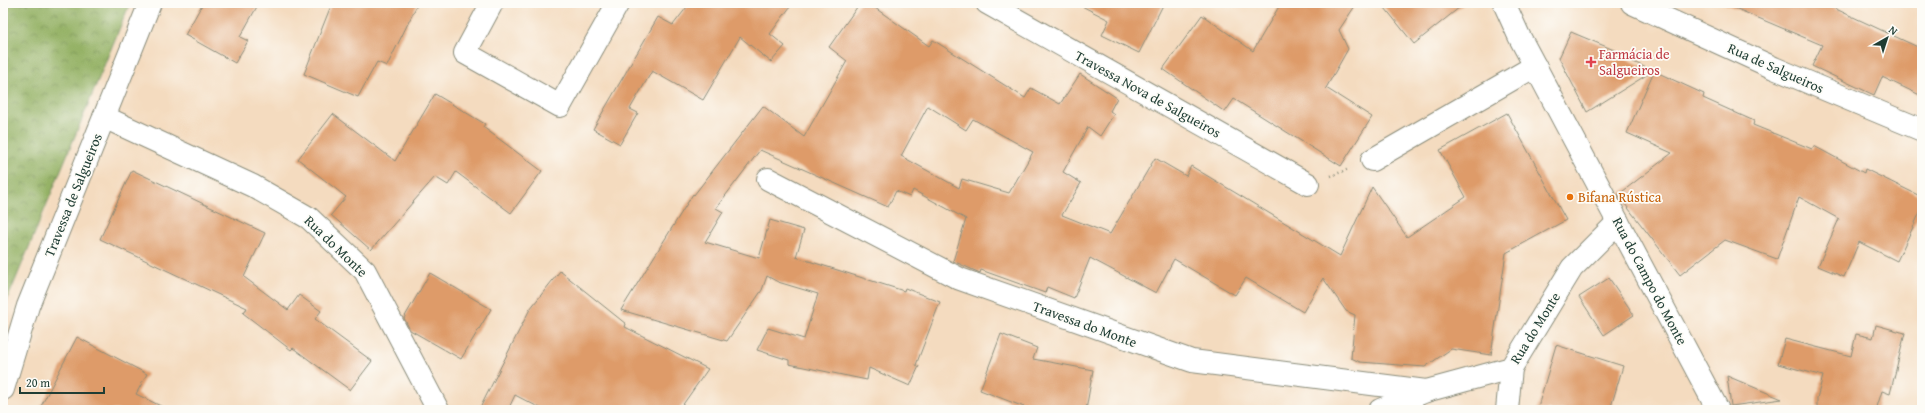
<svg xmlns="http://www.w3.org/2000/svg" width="1925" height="413" font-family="'Gentium Book Plus',serif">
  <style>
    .forest { fill: url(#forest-crowns); stroke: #5a784d }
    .building { fill: #de9b69; fill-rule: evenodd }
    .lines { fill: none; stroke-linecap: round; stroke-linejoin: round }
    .minor-casing { stroke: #8a8c7a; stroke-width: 24 }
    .path { stroke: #8a8c7a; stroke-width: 2.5; stroke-dasharray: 1 3; stroke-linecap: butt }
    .minor { stroke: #fff; stroke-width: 22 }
    .health-dot { fill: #e0444e; stroke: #fdfcf7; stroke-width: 1.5 }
    .food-dot { fill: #e8710a; stroke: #fdfcf7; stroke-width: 1.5 }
    .labels { text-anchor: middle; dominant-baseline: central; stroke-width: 3.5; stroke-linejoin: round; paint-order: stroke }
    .health-label { font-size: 14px; fill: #be3a42; stroke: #fdfcf7; text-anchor: start }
    .street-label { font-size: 14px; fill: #1f3d34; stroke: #fdfcf7 }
    .food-label { font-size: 14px; fill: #c56008; stroke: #fdfcf7; text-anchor: start }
  </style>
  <defs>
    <pattern id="forest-crowns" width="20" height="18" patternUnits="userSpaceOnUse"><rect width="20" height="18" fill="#95b266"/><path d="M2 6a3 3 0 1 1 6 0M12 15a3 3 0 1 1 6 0" fill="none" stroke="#799255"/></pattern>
  </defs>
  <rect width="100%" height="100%" fill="#fdfcf7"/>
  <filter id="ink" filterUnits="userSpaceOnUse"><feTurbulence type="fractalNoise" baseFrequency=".025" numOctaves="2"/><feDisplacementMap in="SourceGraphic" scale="8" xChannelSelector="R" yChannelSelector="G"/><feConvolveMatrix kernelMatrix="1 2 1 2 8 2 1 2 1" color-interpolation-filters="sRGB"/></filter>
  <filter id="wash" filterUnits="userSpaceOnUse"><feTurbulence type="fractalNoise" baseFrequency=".012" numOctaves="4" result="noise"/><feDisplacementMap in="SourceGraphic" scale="16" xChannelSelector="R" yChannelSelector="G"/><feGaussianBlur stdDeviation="0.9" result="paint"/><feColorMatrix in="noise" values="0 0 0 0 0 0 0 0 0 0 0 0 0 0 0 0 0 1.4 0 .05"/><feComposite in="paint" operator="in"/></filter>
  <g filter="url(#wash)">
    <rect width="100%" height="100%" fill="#f4dbbf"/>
    <path class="forest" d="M3,3H130L3,310Z"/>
    <g id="blocks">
      <g class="building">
        <path d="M203,3H259L240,37L248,41L235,63L185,35Z"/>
        <path d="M332,3H418L387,66L377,62L358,97L304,74Z"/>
        <path d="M690,3H793L770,34L785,46L771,62L740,37L703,100L652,71L630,109L638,113L620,144L593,129L658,17L673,25Z"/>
        <path d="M860,3H868L929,46L933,40L1025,98L1031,88L1060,104L1080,74L1117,98L1110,111L1114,114L1100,136L1088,127L1063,172L1081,183L1062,215L1110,234L1155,158L1186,176L1191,166L1340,256L1372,187L1407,237L1466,197L1440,150L1507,113L1566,220L1506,253L1491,355L1451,349L1425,367L1360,362L1351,358L1355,315L1346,311L1323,278L1303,312L1246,278L1235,295L1174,259L1156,293L1090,258L1074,298L1047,287L1045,293L981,270L980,273L953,261L966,219L913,190L910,197L896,191L888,207L760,150L716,208L723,212L705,242L759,258L770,220L804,230L796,257L904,291L905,288L940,302L916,365L919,366L910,386L869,368L867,380L789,364V360L757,350L768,328L804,339L818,294L778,282L767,276L762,290L727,341L621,310L693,194L694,195L763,106L804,137L847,61L829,47ZM928,106L966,130L973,119L1033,152L1009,193L962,179L959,188L901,156Z"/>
        <path d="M1076,3H1164L1139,53L1102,35L1109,20Z"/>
        <path d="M1281,3H1357L1339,30L1348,49L1326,88L1372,117L1341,166L1234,99L1225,112L1163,69L1202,15L1253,51Z"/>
        <path d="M1381,3H1465L1414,44Z"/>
        <path d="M1723,3H1823L1922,49V96L1882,77L1874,95L1812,66L1822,45Z"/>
        <path d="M1571,32L1626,55L1625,58L1653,71L1587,112L1559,58Z"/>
        <path d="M1654,71L1704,94L1703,98L1754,121L1753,125L1812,149L1814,146L1864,173L1865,169L1922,197V208L1897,261L1859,242L1844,277L1818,266L1839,219L1799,197L1777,259L1725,240L1680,275L1618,195L1672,153L1627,133Z"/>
        <path d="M435,94L485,124L483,127L542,171L511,213L456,172L448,185L435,177L371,250L331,215L346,197L298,159L333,114L395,161Z"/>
        <path d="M132,170L265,233L244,277L288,310L299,295L321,311L315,319L372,361L350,390L293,348L291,350L243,313L247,308L100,239Z"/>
        <path d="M560,271L626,324L625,327L708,369L679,410H544L515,395L508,410H479L530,309Z"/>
        <path d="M430,273L491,309L461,359L410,330L404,318Z"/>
        <path d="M1609,278L1634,315L1604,335L1579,297Z"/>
        <path d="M1876,325L1905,333L1890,394L1882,391L1876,410H1827L1817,407V398L1823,376L1778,364L1785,339L1851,356L1856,334L1873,338Z"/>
        <path d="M1001,334L1037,348L1033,359L1093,370L1086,410H1032L980,390Z"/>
        <path d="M77,337L147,374L136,394L169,410H39Z"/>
        <path d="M1556,345L1623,366L1610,410H1537Z"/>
        <path d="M1727,376L1782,399L1731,406Z"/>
      </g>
    </g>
  </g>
  <g filter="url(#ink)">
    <use href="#blocks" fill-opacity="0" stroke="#8a8c7a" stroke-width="1"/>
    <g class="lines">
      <defs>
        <g id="minor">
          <path d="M492,3L465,53L560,106L618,3"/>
          <path d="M987,3L1308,184"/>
          <path d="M1504,3L1519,36L1718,410"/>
          <path d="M1632,3L1774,68L1922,130"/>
          <path d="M104,117L253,186L309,218L365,271L438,410"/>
          <path d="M1372,160L1535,66"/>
          <path d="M768,179L960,279L1192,361L1426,391"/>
          <path d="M3,389L28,306L150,3"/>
          <path d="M1380,410L1426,391L1511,368L1572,268L1618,222"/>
          <path d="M1507,410L1511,368"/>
        </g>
      </defs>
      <use href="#minor" class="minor-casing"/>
      <path class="path" d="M1331,176L1349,169"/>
      <use href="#minor" class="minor"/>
    </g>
  </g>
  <path class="health-dot" d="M1589 56h4v4h4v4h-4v4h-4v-4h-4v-4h4z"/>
  <circle class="food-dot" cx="1570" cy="197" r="4"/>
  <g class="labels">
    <g class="health-label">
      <text x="1599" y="54">Farmácia de<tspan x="1599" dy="16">Salgueiros</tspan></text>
    </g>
    <g class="street-label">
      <text transform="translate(1776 68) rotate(24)">Rua de Salgueiros</text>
      <text transform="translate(1148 94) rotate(29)">Travessa Nova de Salgueiros</text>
      <text transform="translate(73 195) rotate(-68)">Travessa de Salgueiros</text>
      <text transform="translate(336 246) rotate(44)">Rua do Monte</text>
      <text transform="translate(1650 281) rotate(62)">Rua do Campo do Monte</text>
      <text transform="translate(1085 324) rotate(20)">Travessa do Monte</text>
      <text transform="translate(1535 328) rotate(-58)">Rua do Monte</text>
    </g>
    <g class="food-label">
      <text x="1578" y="197">Bifana Rústica</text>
    </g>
  </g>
  <rect width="1925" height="413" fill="none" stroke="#fdfcf7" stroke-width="16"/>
  <g transform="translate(1887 38) rotate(39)" stroke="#fdfcf7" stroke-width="3" paint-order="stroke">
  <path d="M0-3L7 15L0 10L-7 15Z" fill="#1f3d34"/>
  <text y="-6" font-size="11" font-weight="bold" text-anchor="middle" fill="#1f3d34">N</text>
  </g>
  <path d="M20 387v6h84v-6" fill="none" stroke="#1f3d34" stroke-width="2"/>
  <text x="26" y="387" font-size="12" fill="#1f3d34" stroke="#fdfcf7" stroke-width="3" paint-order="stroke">20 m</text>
</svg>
